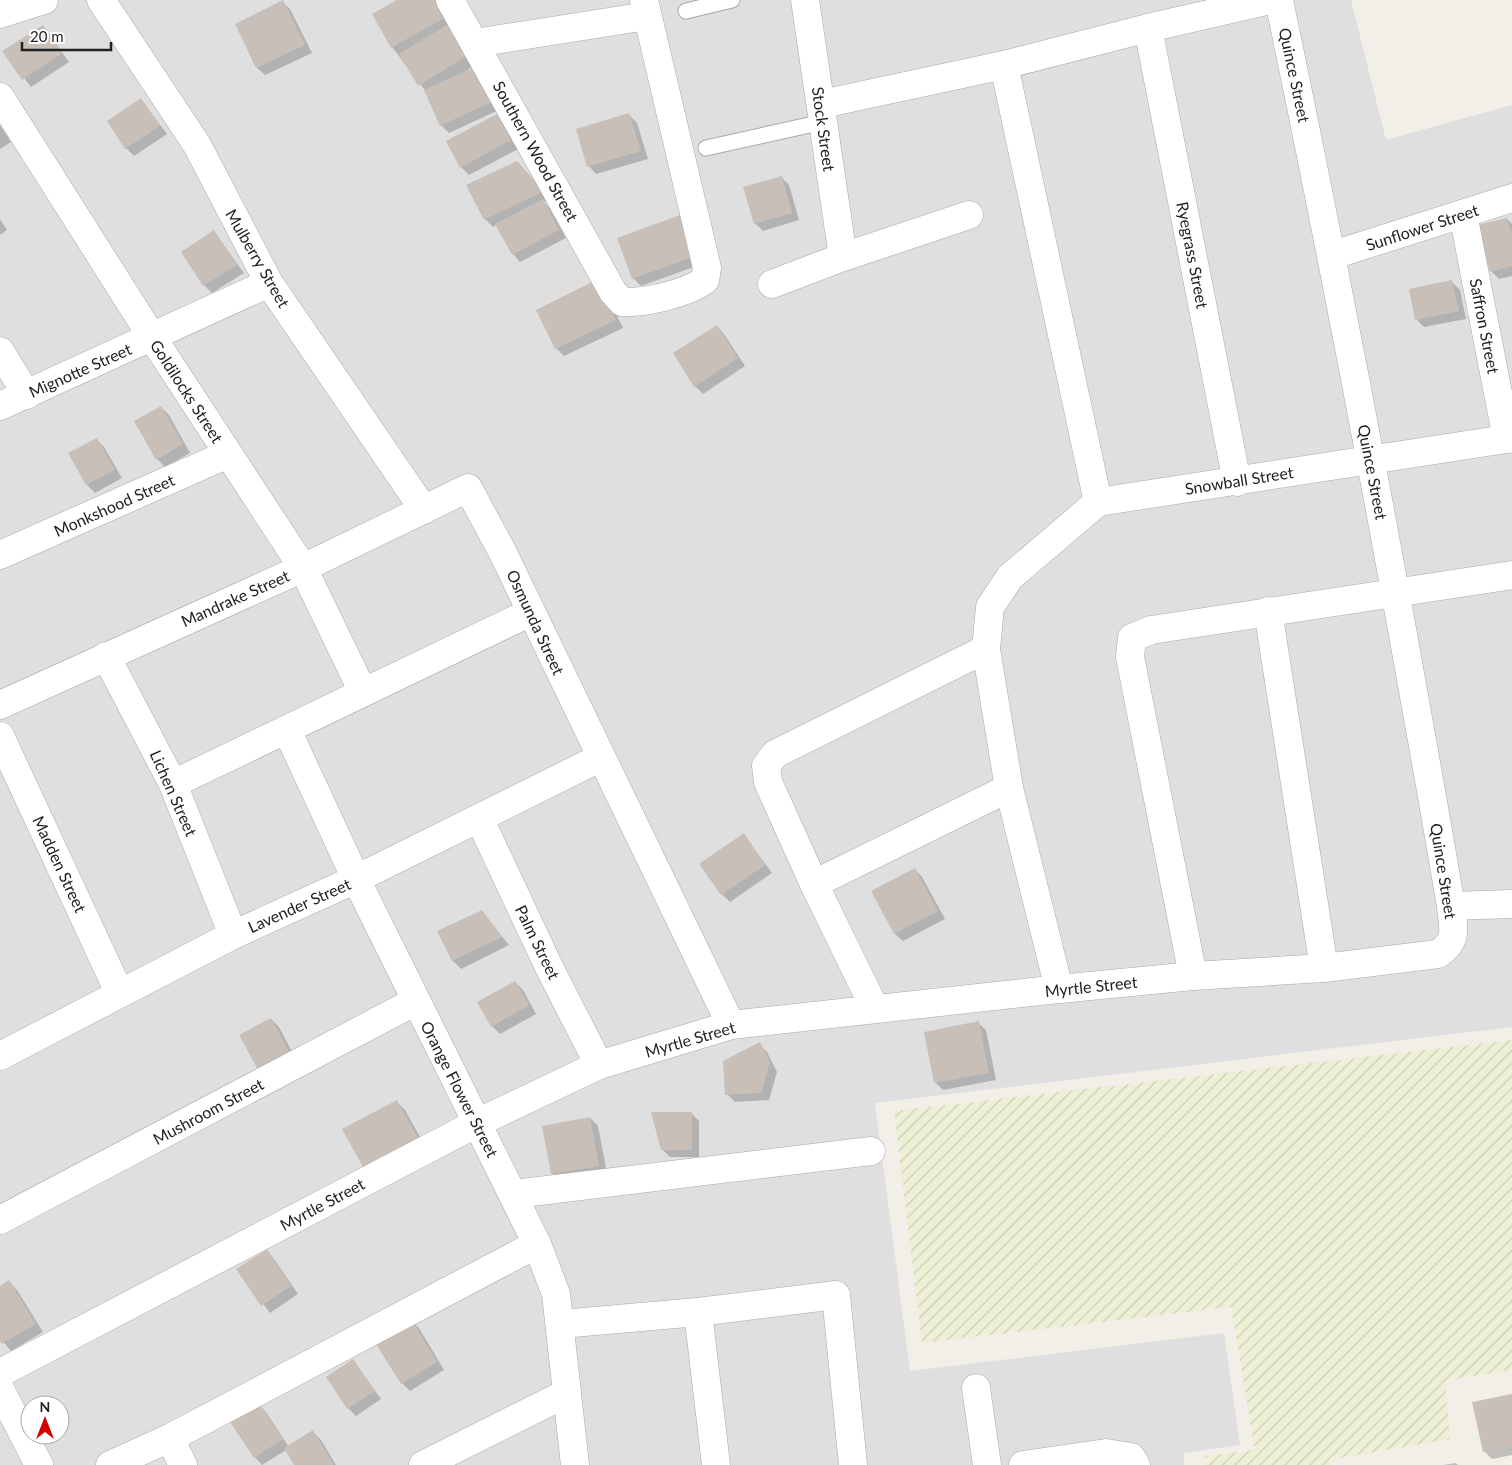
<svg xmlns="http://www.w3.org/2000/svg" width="1512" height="1465" font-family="Lato,sans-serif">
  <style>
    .residential { fill: #e0dfdf; fill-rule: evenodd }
    .farmland { fill: url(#farmland-furrows) }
    .shadow { fill: #0003 }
    .building { fill: #c7bfb8 }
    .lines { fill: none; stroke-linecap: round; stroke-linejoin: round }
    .service-casing { stroke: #a9a9a9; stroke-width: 17 }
    .minor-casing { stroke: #a9a9a9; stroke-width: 29 }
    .service { stroke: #fff; stroke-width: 15 }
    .minor { stroke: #fff; stroke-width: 28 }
    .labels { text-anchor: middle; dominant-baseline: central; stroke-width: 4; stroke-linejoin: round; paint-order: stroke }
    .street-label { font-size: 16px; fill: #222; stroke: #fff }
  </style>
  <defs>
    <pattern id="farmland-furrows" width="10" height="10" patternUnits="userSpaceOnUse" patternTransform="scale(1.25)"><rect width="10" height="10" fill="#eef0d5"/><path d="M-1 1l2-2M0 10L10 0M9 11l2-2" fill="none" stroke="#ccceb7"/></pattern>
  </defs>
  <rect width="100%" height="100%" fill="#f2efe9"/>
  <path class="residential" d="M0,0H1351L1386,140L1512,105V1027L875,1103L910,1371L1224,1333L1240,1445L1184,1453V1465H0ZM30,1405H60V1435H30Z"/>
  <path class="farmland" d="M1512,1040V1370L1445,1381L1450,1439L1329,1460L1330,1465H1206L1205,1456L1255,1450L1231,1307L922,1343L894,1111Z"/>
  <g class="shadow">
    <path d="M399,0H441L477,63L461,75L503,108L449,133L441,125L427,93L392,47L373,14Z"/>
    <path d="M282,2L290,9L312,53L265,75L257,68L236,24Z"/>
    <path d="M43,26L69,62L31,87L4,52Z"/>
    <path d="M141,100L167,134L134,156L126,148Z"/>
    <path d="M629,115L637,123L648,159L596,174L589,166Z"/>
    <path d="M496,116L504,124L518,149L469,175L461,167Z"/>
    <path d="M0,125L11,142L0,149Z"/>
    <path d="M517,162L551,199L544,202L550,209L566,238L520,262L513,254L497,225L493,227L485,219Z"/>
    <path d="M781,177L789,185L799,220L763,231L755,223Z"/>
    <path d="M682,216L705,263L641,286L633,278Z"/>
    <path d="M0,219L7,230L0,235Z"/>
    <path d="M1507,219L1512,224V276L1499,279L1491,271Z"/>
    <path d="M214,232L244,273L212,293L204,285L183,253Z"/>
    <path d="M1452,282L1460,290L1466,319L1424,327L1416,319Z"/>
    <path d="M604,290L623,328L564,356L556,348Z"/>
    <path d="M717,326L724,334L745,366L703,394L695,386Z"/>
    <path d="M161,407L169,415L190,453L165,467L157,459Z"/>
    <path d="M96,439L104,447L122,478L95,493L87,485L70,453Z"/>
    <path d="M744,835L772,873L730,902L722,894Z"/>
    <path d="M915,869L922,877L945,919L903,941L895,934Z"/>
    <path d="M481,911L509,945L461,969L453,961L439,932Z"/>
    <path d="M515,982L523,990L536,1014L500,1034L492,1026Z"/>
    <path d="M271,1019L279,1027L297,1061L267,1077Z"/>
    <path d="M978,1023L986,1030L996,1080L943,1090L935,1082Z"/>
    <path d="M759,1044L767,1052L777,1072L769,1100L735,1102L727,1094Z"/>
    <path d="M397,1102L405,1110L426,1148L344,1130Z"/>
    <path d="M691,1113L699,1121V1157H670L662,1149Z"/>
    <path d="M590,1118L598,1126L607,1173L560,1181L552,1173Z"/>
    <path d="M267,1251L274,1259L298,1294L270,1313L238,1270Z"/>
    <path d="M9,1282L17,1290L43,1332L11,1351L0,1338V1287Z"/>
    <path d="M411,1320L419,1328L444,1370L410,1391L402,1383Z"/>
    <path d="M353,1360L381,1399L356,1416L348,1408L328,1377Z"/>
    <path d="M1512,1395V1455L1492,1459L1484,1451Z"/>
    <path d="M258,1404L266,1412L289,1447L313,1432L321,1440L336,1465H295L286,1450L262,1465L255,1457Z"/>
    <path d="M1456,1463L1458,1465H1443Z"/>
  </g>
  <g class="building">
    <path d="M283,0L305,45L256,68L235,24Z"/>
    <path d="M397,0H439L448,16L391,48L372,14Z"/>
    <path d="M450,23L470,54L418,86L399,54Z"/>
    <path d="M43,25L63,53L22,80L2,51Z"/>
    <path d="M479,65L496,100L440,126L424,90Z"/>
    <path d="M141,98L160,126L125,149L107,121Z"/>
    <path d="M629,113L641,151L587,167L576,129Z"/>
    <path d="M497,114L511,140L460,168L446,141Z"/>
    <path d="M517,161L544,191L484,220L466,185Z"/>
    <path d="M782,176L792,213L754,224L743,187Z"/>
    <path d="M543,199L559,230L512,255L495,224Z"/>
    <path d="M683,214L698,255L632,279L617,238Z"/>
    <path d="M1507,218L1512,236V266L1490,272L1477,225Z"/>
    <path d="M214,230L237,265L203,286L181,252Z"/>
    <path d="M596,280L616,320L555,349L536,310Z"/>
    <path d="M1452,280L1459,311L1415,320L1409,289Z"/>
    <path d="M717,325L738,358L694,387L673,353Z"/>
    <path d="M161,406L183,444L156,460L134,421Z"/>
    <path d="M97,438L115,470L86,485L68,453Z"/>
    <path d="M744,833L765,865L721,895L699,864Z"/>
    <path d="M915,868L938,911L894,934L871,891Z"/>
    <path d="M482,910L502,937L452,961L437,931Z"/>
    <path d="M515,981L529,1005L491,1027L477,1002Z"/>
    <path d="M271,1018L290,1053L258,1070L239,1035Z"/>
    <path d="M979,1021L989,1073L934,1083L924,1032Z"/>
    <path d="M760,1042L770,1063L761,1093L725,1095L723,1061Z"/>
    <path d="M397,1100L419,1140L364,1169L342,1129Z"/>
    <path d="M651,1112H692V1150H661Z"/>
    <path d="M590,1117L599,1166L551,1174L542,1126Z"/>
    <path d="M267,1249L291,1286L261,1306L236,1269Z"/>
    <path d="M9,1280L36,1324L2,1344L0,1341V1286Z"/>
    <path d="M411,1318L437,1362L401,1384L374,1341Z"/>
    <path d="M353,1359L375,1391L347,1409L326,1377Z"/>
    <path d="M1512,1394V1445L1483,1452L1472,1402Z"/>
    <path d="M259,1403L283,1439L254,1458L230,1422Z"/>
    <path d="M313,1430L334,1465H294L284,1448Z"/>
  </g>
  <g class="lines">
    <defs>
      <g id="service">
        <path d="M686,11L732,0"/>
        <path d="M706,148L823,122"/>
      </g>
      <g id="minor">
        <path d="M101,0L197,145L269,283L424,510"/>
        <path d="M450,0L613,292L622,302C645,303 686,294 705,280L707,268L644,0"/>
        <path d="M805,0L843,257"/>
        <path d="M0,14L44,0"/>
        <path d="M1148,28L1237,482"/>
        <path d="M475,43L647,16"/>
        <path d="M1004,65L1098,502"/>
        <path d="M0,97L152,337L303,568L363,692"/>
        <path d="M822,104L1004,65L1148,28L1270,0"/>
        <path d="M1463,214L1507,439"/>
        <path d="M1333,255L1512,198"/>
        <path d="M772,284L843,257L969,215"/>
        <path d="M0,351L27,395"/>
        <path d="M0,406L269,283"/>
        <path d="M0,555L228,454"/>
        <path d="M1268,611L1324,968"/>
        <path d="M106,656L173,784L233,935"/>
        <path d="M0,705L303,568L468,488L502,551L731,1025"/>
        <path d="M287,730L356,879L537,1244L556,1294L575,1465"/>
        <path d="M0,736L119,992"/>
        <path d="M173,784L531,612"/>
        <path d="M479,818L549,967L599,1065"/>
        <path d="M814,884L1009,788"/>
        <path d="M1451,906L1512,904"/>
        <path d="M1193,976L1130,657L1132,638L1151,630L1512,575"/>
        <path d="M1059,989L1009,788L986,649L990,607L1010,577L1098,502L1512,438"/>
        <path d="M875,1009L814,884L768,782L766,766L775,754L986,649"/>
        <path d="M0,1056L233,935L356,879L600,758"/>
        <path d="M514,1194L871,1151"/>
        <path d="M0,1220L416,1001"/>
        <path d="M698,1312L716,1465"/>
        <path d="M561,1324L698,1312L836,1295L853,1465"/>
        <path d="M0,1373L477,1123L599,1065L731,1025L1059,989L1193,976L1324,968L1438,954C1459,940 1453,928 1451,906C1399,603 1342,301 1279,0"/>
        <path d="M976,1388L987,1465"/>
        <path d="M0,1389L39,1465"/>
        <path d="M170,1438L183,1465"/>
        <path d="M110,1465L170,1438L537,1244"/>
        <path d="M423,1465L567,1393"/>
        <path d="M1023,1465L1106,1453L1131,1457L1136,1465"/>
      </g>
    </defs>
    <use href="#service" class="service-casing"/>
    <use href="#minor" class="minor-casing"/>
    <use href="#service" class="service"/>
    <use href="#minor" class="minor"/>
  </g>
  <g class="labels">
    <g class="street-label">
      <text transform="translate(1295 75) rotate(78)">Quince Street</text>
      <text transform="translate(824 129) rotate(82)">Stock Street</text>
      <text transform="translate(536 151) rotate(61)">Southern Wood Street</text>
      <text transform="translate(1422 227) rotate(-18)">Sunflower Street</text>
      <text transform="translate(1193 255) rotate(79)">Ryegrass Street</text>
      <text transform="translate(258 258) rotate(60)">Mulberry Street</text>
      <text transform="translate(1485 326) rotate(79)">Saffron Street</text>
      <text transform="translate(80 370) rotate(-24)">Mignotte Street</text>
      <text transform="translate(187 391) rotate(57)">Goldilocks Street</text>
      <text transform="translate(1373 472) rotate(79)">Quince Street</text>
      <text transform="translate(1239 480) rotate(-9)">Snowball Street</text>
      <text transform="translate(114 505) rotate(-24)">Monkshood Street</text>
      <text transform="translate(235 598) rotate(-24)">Mandrake Street</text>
      <text transform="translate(536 622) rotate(65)">Osmunda Street</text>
      <text transform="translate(174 793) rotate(66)">Lichen Street</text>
      <text transform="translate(60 864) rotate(65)">Madden Street</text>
      <text transform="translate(1444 871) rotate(81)">Quince Street</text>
      <text transform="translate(299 905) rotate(-24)">Lavender Street</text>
      <text transform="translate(538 942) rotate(64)">Palm Street</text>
      <text transform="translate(1091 986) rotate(-6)">Myrtle Street</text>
      <text transform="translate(690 1039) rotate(-16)">Myrtle Street</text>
      <text transform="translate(460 1089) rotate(63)">Orange Flower Street</text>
      <text transform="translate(208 1111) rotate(-28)">Mushroom Street</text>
      <text transform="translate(322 1204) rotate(-28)">Myrtle Street</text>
    </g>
  </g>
  <g transform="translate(45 1420)"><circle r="24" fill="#ffffff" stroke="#a7a7a7"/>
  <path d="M0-4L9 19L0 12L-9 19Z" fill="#d40000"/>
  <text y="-8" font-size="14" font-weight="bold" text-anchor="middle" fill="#222222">N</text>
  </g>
  <path d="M22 42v8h89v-8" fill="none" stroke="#222222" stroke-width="2.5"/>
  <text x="30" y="42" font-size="15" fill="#222222" stroke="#ffffff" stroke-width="4" paint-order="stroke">20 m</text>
</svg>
